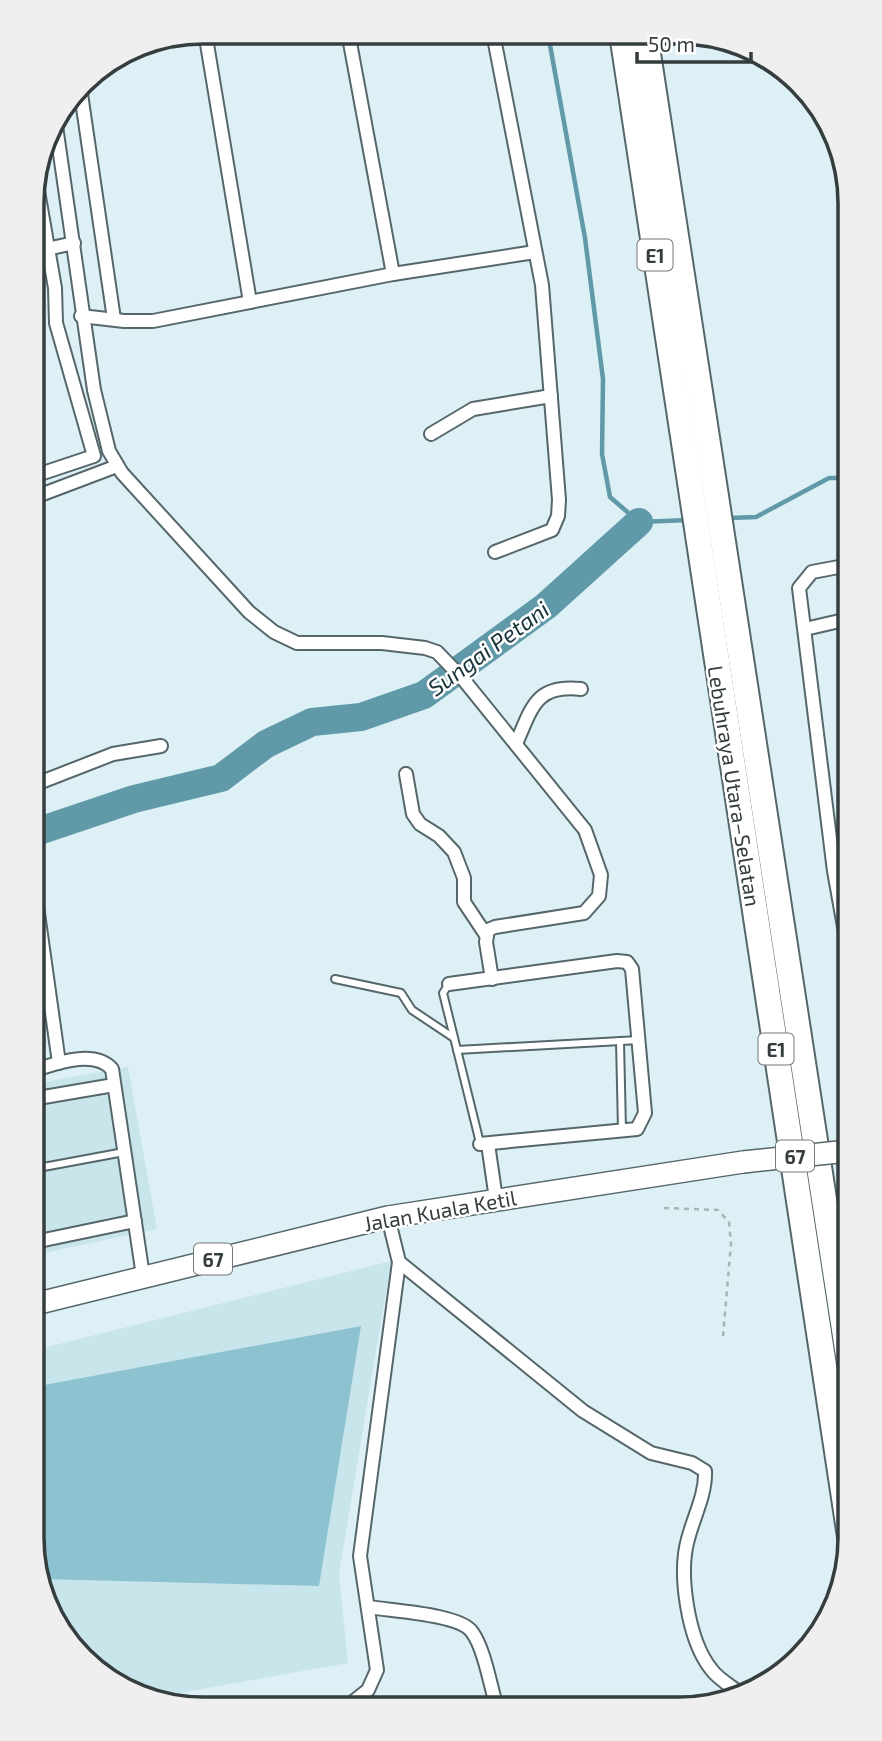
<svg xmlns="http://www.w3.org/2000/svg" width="882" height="1741" font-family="'Exo 2',sans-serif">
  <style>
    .built { fill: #c9e5ec }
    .pitch { fill: #8dc3d1 }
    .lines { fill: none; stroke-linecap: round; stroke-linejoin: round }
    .stream { stroke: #6099a8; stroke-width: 4.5 }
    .river { stroke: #6099a8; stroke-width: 28 }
    .service-casing { stroke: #56676b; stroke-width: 10 }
    .minor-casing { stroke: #56676b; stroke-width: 16 }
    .primary-casing { stroke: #56676b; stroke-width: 24 }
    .motorway-casing { stroke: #56676b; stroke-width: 28 }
    .path { stroke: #a5b4b8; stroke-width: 2.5; stroke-dasharray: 5 5; stroke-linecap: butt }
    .service { stroke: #fff; stroke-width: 6 }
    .minor { stroke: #fff; stroke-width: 12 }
    .primary { stroke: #fff; stroke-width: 21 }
    .motorway { stroke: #fff; stroke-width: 24 }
    .primary-bridge-casing { stroke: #56676b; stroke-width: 24; stroke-linecap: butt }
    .primary-bridge { stroke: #fff; stroke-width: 21 }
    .labels { text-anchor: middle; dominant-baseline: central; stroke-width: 5; stroke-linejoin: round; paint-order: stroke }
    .shield { fill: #fff; stroke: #727779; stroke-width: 2 }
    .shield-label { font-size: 19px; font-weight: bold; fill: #353d3f }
    .street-label { font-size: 21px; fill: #353d3f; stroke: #fff }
    .water-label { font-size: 23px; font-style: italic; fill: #15333a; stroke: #fff }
    .rim { fill: none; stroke: #353d3f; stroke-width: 3.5 }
  </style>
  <rect width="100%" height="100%" fill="#ddf0f5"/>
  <g class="built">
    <path d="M128,1067L157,1229L39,1254L38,1083Z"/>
    <path d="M391,1261L339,1574L348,1663L157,1697L90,1667L40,1593L39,1349Z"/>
  </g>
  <path class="pitch" d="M361,1326L319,1586L40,1579L39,1386Z"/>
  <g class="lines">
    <g class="stream">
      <path d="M548,34L585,238L603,379L602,454L610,497L639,522L688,520"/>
      <path d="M729,518L756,517L829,478H844"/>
    </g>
    <path class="river" d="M36,832L134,799L221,778L266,744L312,722L361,717L424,695L546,606L639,522"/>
    <defs>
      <g id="service">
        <path d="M335,979L401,993L412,1010L454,1038"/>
        <path d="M449,984L443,993L480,1143"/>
        <path d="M620,1041L622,1130"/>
        <path d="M457,1050L639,1040"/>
        <path d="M38,1168L124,1152"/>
      </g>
      <g id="minor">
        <path d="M205,32L250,302"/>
        <path d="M348,32L393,274"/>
        <path d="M493,33L542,285L559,500L558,516L552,530L495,552"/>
        <path d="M80,87L114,319"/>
        <path d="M55,119L94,390L109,451L122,473L249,612L274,632L297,643H382L425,648L437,652L463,679L585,830L601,875L599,896L584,913L495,927L488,930L486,942L492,979"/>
        <path d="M33,252L74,243"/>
        <path d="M81,316L124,321H153L393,274L535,252"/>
        <path d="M431,434L473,409L551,396"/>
        <path d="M34,476L94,456L56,323L55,288L35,174"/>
        <path d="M35,497L117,466"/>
        <path d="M844,566L812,572L799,588L834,871L846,938"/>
        <path d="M805,629L844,620"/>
        <path d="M516,744C532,707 536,684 581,689"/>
        <path d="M406,774L413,814L420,824L439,836L454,852L464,878V902L486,935"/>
        <path d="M36,784L113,754L161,746"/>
        <path d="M37,906L59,1063"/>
        <path d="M449,984L617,961L627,962L632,969L645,1113L637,1129L480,1144"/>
        <path d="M38,1069C60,1062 95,1050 112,1069L143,1276"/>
        <path d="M38,1098L114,1085"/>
        <path d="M488,1144L496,1199"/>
        <path d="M39,1241L135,1221"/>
        <path d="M399,1262L583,1411L651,1453L692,1463L705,1471C706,1494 694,1516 688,1539C678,1574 688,1640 711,1669C718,1679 731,1686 740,1693"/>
        <path d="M369,1607C391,1611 460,1614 472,1632C484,1648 490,1684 496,1704"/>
        <path d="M348,1706L368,1690L377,1670L360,1556L399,1262L388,1217"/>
      </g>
      <path id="primary" d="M39,1303L388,1217L743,1162"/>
      <g id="motorway">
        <path d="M622,34L850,1537"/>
        <path d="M645,34L849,1362"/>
      </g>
    </defs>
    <use href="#service" class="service-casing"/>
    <use href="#minor" class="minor-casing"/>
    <use href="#primary" class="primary-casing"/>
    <use href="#motorway" class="motorway-casing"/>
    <path class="path" d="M664,1208L718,1210L729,1222L731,1244L723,1336"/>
    <use href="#service" class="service"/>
    <use href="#minor" class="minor"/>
    <use href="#primary" class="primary"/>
    <use href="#motorway" class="motorway"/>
    <defs>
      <path id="primary-bridge" d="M743,1162L848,1151"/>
    </defs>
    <use href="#primary-bridge" class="primary-bridge-casing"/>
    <use href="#primary-bridge" class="primary-bridge"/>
  </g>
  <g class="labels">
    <g class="shield">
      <rect x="637.5" y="239.5" width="35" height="31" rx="5"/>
      <rect x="758.5" y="1033.5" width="35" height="31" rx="5"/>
      <rect x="776" y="1140.5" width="38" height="31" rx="5"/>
      <rect x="194" y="1243.5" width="38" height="31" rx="5"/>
    </g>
    <g class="shield-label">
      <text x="655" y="255">E1</text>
      <text x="776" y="1049">E1</text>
      <text x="795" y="1156">67</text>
      <text x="213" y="1259">67</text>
    </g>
    <g class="street-label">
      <text transform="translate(735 786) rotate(81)">Lebuhraya Utara–Selatan</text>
      <text transform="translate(440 1210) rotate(-10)">Jalan Kuala Ketil</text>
    </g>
    <g class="water-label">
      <text transform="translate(488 648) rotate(-36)">Sungai Petani</text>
    </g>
  </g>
  <path d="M0 0H882V1741H0ZM203 44H679A159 159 0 0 1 838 203V1538A159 159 0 0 1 679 1697H203A159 159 0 0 1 44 1538V203A159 159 0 0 1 203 44Z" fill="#efeff0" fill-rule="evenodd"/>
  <path class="rim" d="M203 44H679A159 159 0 0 1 838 203V1538A159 159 0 0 1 679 1697H203A159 159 0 0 1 44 1538V203A159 159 0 0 1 203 44Z"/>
  <path d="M637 52v10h114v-10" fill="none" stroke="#353d3f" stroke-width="3.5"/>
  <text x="648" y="52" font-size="21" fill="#353d3f" stroke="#ffffff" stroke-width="5" paint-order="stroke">50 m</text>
</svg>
